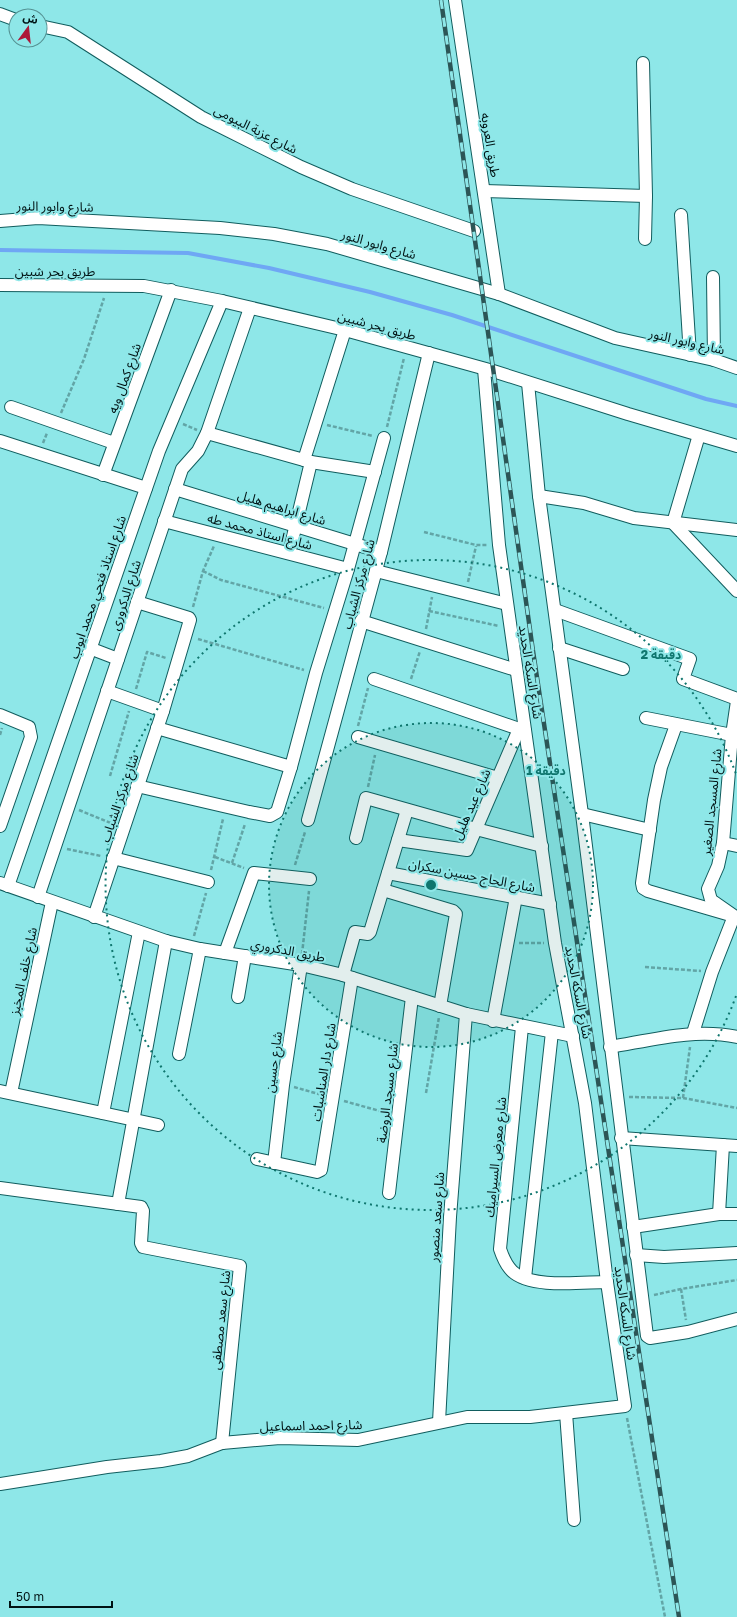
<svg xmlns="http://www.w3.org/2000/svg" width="737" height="1617" font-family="'Golos Text','Noto Sans Arabic',sans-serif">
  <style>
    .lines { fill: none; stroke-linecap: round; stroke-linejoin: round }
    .stream { stroke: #6fa7f4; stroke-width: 4 }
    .minor-casing { stroke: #115d5e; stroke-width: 14 }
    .path { stroke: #62a5a6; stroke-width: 2.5; stroke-dasharray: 4 2; stroke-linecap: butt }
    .minor { stroke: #fff; stroke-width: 12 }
    .rail-casing { stroke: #2c5556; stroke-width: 4.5 }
    .rail { stroke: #8ee7e8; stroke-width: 3; stroke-dasharray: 9; stroke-linecap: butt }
    .ring { fill: none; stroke: #0f766e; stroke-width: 2; stroke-dasharray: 2 4 }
    .labels { text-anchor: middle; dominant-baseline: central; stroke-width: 4; stroke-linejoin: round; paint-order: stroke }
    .street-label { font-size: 13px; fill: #001314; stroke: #8ee7e8 }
    .centre { fill: #0f766e; stroke: #8ee7e8; stroke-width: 2 }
    .ring-label { font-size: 12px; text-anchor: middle; font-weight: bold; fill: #0f766e; stroke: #8ee7e8; stroke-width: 4; stroke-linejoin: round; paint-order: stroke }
  </style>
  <rect width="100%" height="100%" fill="#8ee7e8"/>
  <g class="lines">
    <path class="stream" d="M0,250L188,253L269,268L370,292L452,315L706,399L737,406"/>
    <defs>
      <g id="minor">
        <path d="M455,0L499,294"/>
        <path d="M0,14L16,20"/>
        <path d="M40,26L68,32L201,117L301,167L352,189L474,231"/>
        <path d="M643,63L646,196L645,239"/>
        <path d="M484,191L646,196"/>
        <path d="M681,215L690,355"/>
        <path d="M0,221L38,218L220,228L274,234L327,244L499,294L615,338L714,360L737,368"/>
        <path d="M713,277L714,360"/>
        <path d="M0,285L144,286L222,301L345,330L493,371L628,414L737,446"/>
        <path d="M528,383L539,496L582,814L647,1336L650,1338L688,1332L737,1319"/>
        <path d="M11,407L114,443"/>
        <path d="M207,433L311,462L375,472"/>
        <path d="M0,441L146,488"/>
        <path d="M304,460L345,330"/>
        <path d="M103,475L171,290"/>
        <path d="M175,489L381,552"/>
        <path d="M539,496L584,503L634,518L737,530"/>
        <path d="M164,521L348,569"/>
        <path d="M673,523L737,591"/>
        <path d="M673,523L699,435"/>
        <path d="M289,553L311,462"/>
        <path d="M376,571L507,604"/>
        <path d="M555,610L690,659L683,679L737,699"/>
        <path d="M361,621L516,670"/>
        <path d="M559,648L623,669"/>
        <path d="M92,649L118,659"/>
        <path d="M374,679L525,731"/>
        <path d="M107,691L163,711"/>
        <path d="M0,715L29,727L31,737L0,826"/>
        <path d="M646,718L732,735"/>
        <path d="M676,725L661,767L654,800L642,883L643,888L648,891L727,914"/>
        <path d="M157,728L291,767"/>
        <path d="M358,737L498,778"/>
        <path d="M137,786L249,812L270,816L277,812L291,767L316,673L348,569L384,438"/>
        <path d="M582,814L650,830"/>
        <path d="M308,820L381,552L429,353"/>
        <path d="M356,838L366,798L476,829L542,846"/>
        <path d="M398,840L467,850L519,729"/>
        <path d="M723,843L737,846"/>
        <path d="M113,858L208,882"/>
        <path d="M388,873L550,904"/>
        <path d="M0,883L166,941L200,949L301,965L343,975L466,1014L573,1036"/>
        <path d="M8,886L159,451L222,301"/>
        <path d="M383,890L453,911L456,914L440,1006"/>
        <path d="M38,897L182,469L198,451L207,433L250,308"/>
        <path d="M94,917L163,711L190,620L189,618L137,602"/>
        <path d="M225,953L254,873L310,879"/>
        <path d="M343,975L355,932L368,934L370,932L407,810"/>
        <path d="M238,997L245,956"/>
        <path d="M493,1021L516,897"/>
        <path d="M522,1027L500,1249C503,1258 506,1265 512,1271C530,1289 583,1282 607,1282"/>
        <path d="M693,1033L712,972L734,916L711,900L708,889L718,866L723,843L732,735L737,701"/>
        <path d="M610,1047C652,1040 695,1028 737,1037"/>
        <path d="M179,1054L200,949"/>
        <path d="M0,1091L158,1125"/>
        <path d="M11,1093L52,902"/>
        <path d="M103,1113L139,932"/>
        <path d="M621,1138L737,1146"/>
        <path d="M257,1159L317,1172L321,1170L352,978"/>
        <path d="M274,1163L283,1085L301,965"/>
        <path d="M0,1188L141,1207L143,1211L141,1243L143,1247L240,1266L222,1443"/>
        <path d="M389,1193L412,997"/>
        <path d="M118,1204L166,941"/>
        <path d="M719,1214L723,1145"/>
        <path d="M633,1227L719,1214H737"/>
        <path d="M636,1255L664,1257L737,1253"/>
        <path d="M525,1278L552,1032"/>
        <path d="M566,1413L574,1520"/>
        <path d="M439,1422L450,1217L466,1014"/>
        <path d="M0,1484L107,1467L161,1461L188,1456L222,1443L280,1438L358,1440L467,1417H530L625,1406L607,1282L585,1103L555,943L499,545L484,369"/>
      </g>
    </defs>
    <use href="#minor" class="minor-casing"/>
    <g class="path">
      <path d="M61,413L84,359L104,298"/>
      <path d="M183,424L197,430"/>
      <path d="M327,425L373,436"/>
      <path d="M387,427L404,358"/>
      <path d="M43,443L47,433"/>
      <path d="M424,532L476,545H488"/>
      <path d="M203,571L221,580L324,608"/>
      <path d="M468,582L476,546"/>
      <path d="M193,607L203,571L214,546"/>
      <path d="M429,611L499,626"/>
      <path d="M426,629L432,597"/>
      <path d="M198,639L304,670"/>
      <path d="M411,679L420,651"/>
      <path d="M136,689L147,652L166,658"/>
      <path d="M358,726L368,688"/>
      <path d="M0,735L2,728"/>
      <path d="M110,776L129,711"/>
      <path d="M368,787L375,755"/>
      <path d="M79,810L113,824"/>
      <path d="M67,849L101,856"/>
      <path d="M215,857L244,868"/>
      <path d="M232,863L245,824"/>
      <path d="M295,865L305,832"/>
      <path d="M211,870L223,819"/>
      <path d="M194,936L206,893"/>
      <path d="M519,943H544"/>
      <path d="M302,954L309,891"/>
      <path d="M645,967L701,971"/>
      <path d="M294,1087L322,1095"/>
      <path d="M426,1093L439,1017"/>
      <path d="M629,1097L683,1098L737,1108"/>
      <path d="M683,1098L690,1047"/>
      <path d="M344,1101L387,1113"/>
      <path d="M681,1289L686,1320"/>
      <path d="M654,1295L681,1289L737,1280"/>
      <path d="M627,1418L665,1617"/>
    </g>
    <use href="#minor" class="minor"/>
    <defs>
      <path id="rail" d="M441,0L533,651L679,1617"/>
    </defs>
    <use href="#rail" class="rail-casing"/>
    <use href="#rail" class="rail"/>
  </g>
  <circle cx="431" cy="885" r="162" fill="#0f766e" fill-opacity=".12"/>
  <g class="ring">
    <circle cx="431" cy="885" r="162"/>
    <path d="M736 996A325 325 0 1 1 736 774"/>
  </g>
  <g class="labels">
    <g class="street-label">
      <text transform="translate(256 129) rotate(27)">شارع عزبة البيومى</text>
      <text transform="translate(491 145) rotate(81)">طريق العروبه</text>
      <text transform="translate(55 206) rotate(1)">شارع وابور النور</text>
      <text transform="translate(379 244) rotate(16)">شارع وابور النور</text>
      <text x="55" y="271">طريق بحر شبين</text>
      <text transform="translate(377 325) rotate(15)">طريق بحر شبين</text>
      <text transform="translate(687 341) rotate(13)">شارع وابور النور</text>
      <text transform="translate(124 378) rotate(-70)">شارع كمال ويه</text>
      <text transform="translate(282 507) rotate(17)">شارع ابراهيم هليل</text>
      <text transform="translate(260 531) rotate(15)">شارع استاذ محمد طه</text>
      <text transform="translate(358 584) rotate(-75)">شارع مركز الشباب</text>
      <text transform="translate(97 587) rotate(-71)">شارع استاذ فتحي محمد ايوب</text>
      <text transform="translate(125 595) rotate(-72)">شارع الدكرورى</text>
      <text transform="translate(531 672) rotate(81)">شارع السكه الحديد</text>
      <text transform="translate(119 798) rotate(-71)">شارع مركز الشباب</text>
      <text transform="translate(711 802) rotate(-84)">شارع المسجد الصغير</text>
      <text transform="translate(471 804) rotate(-66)">شارع عيد هليل</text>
      <text transform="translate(472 875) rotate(11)">شارع الحاج حسين سكران</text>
      <text transform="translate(288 950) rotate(11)">طريق الدكروري</text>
      <text transform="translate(23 971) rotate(-78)">شارع خلف المخبز</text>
      <text transform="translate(579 992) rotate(79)">شارع السكه الحديد</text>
      <text transform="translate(273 1062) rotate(-82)">شارع حسين</text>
      <text transform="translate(323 1072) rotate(-81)">شارع دار المناسبات</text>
      <text transform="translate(387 1093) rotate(-83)">شارع مسجد الروضة</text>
      <text transform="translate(495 1157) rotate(-84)">شارع معرض السيراميك</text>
      <text transform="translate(436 1217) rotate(-86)">شارع سعد منصور</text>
      <text transform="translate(626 1313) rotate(82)">شارع السكه الحديد</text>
      <text transform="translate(220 1320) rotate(-84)">شارع سعد مصطفى</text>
      <text transform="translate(311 1425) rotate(-1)">شارع احمد اسماعيل</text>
    </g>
  </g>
  <circle cx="431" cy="885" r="6" class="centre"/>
  <g class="ring-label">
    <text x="661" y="659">2 دقيقة</text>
    <text x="546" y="775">1 دقيقة</text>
  </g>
  <g transform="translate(28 28) rotate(15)"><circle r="19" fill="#8ee7e8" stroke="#559293"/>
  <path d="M0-3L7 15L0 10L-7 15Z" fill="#ad1839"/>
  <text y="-6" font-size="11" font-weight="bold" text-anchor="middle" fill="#001314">ش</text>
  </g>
  <path d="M10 1601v6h102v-6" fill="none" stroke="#001314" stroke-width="2"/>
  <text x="16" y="1601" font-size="12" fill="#001314" stroke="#8ee7e8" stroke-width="3" paint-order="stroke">50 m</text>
</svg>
